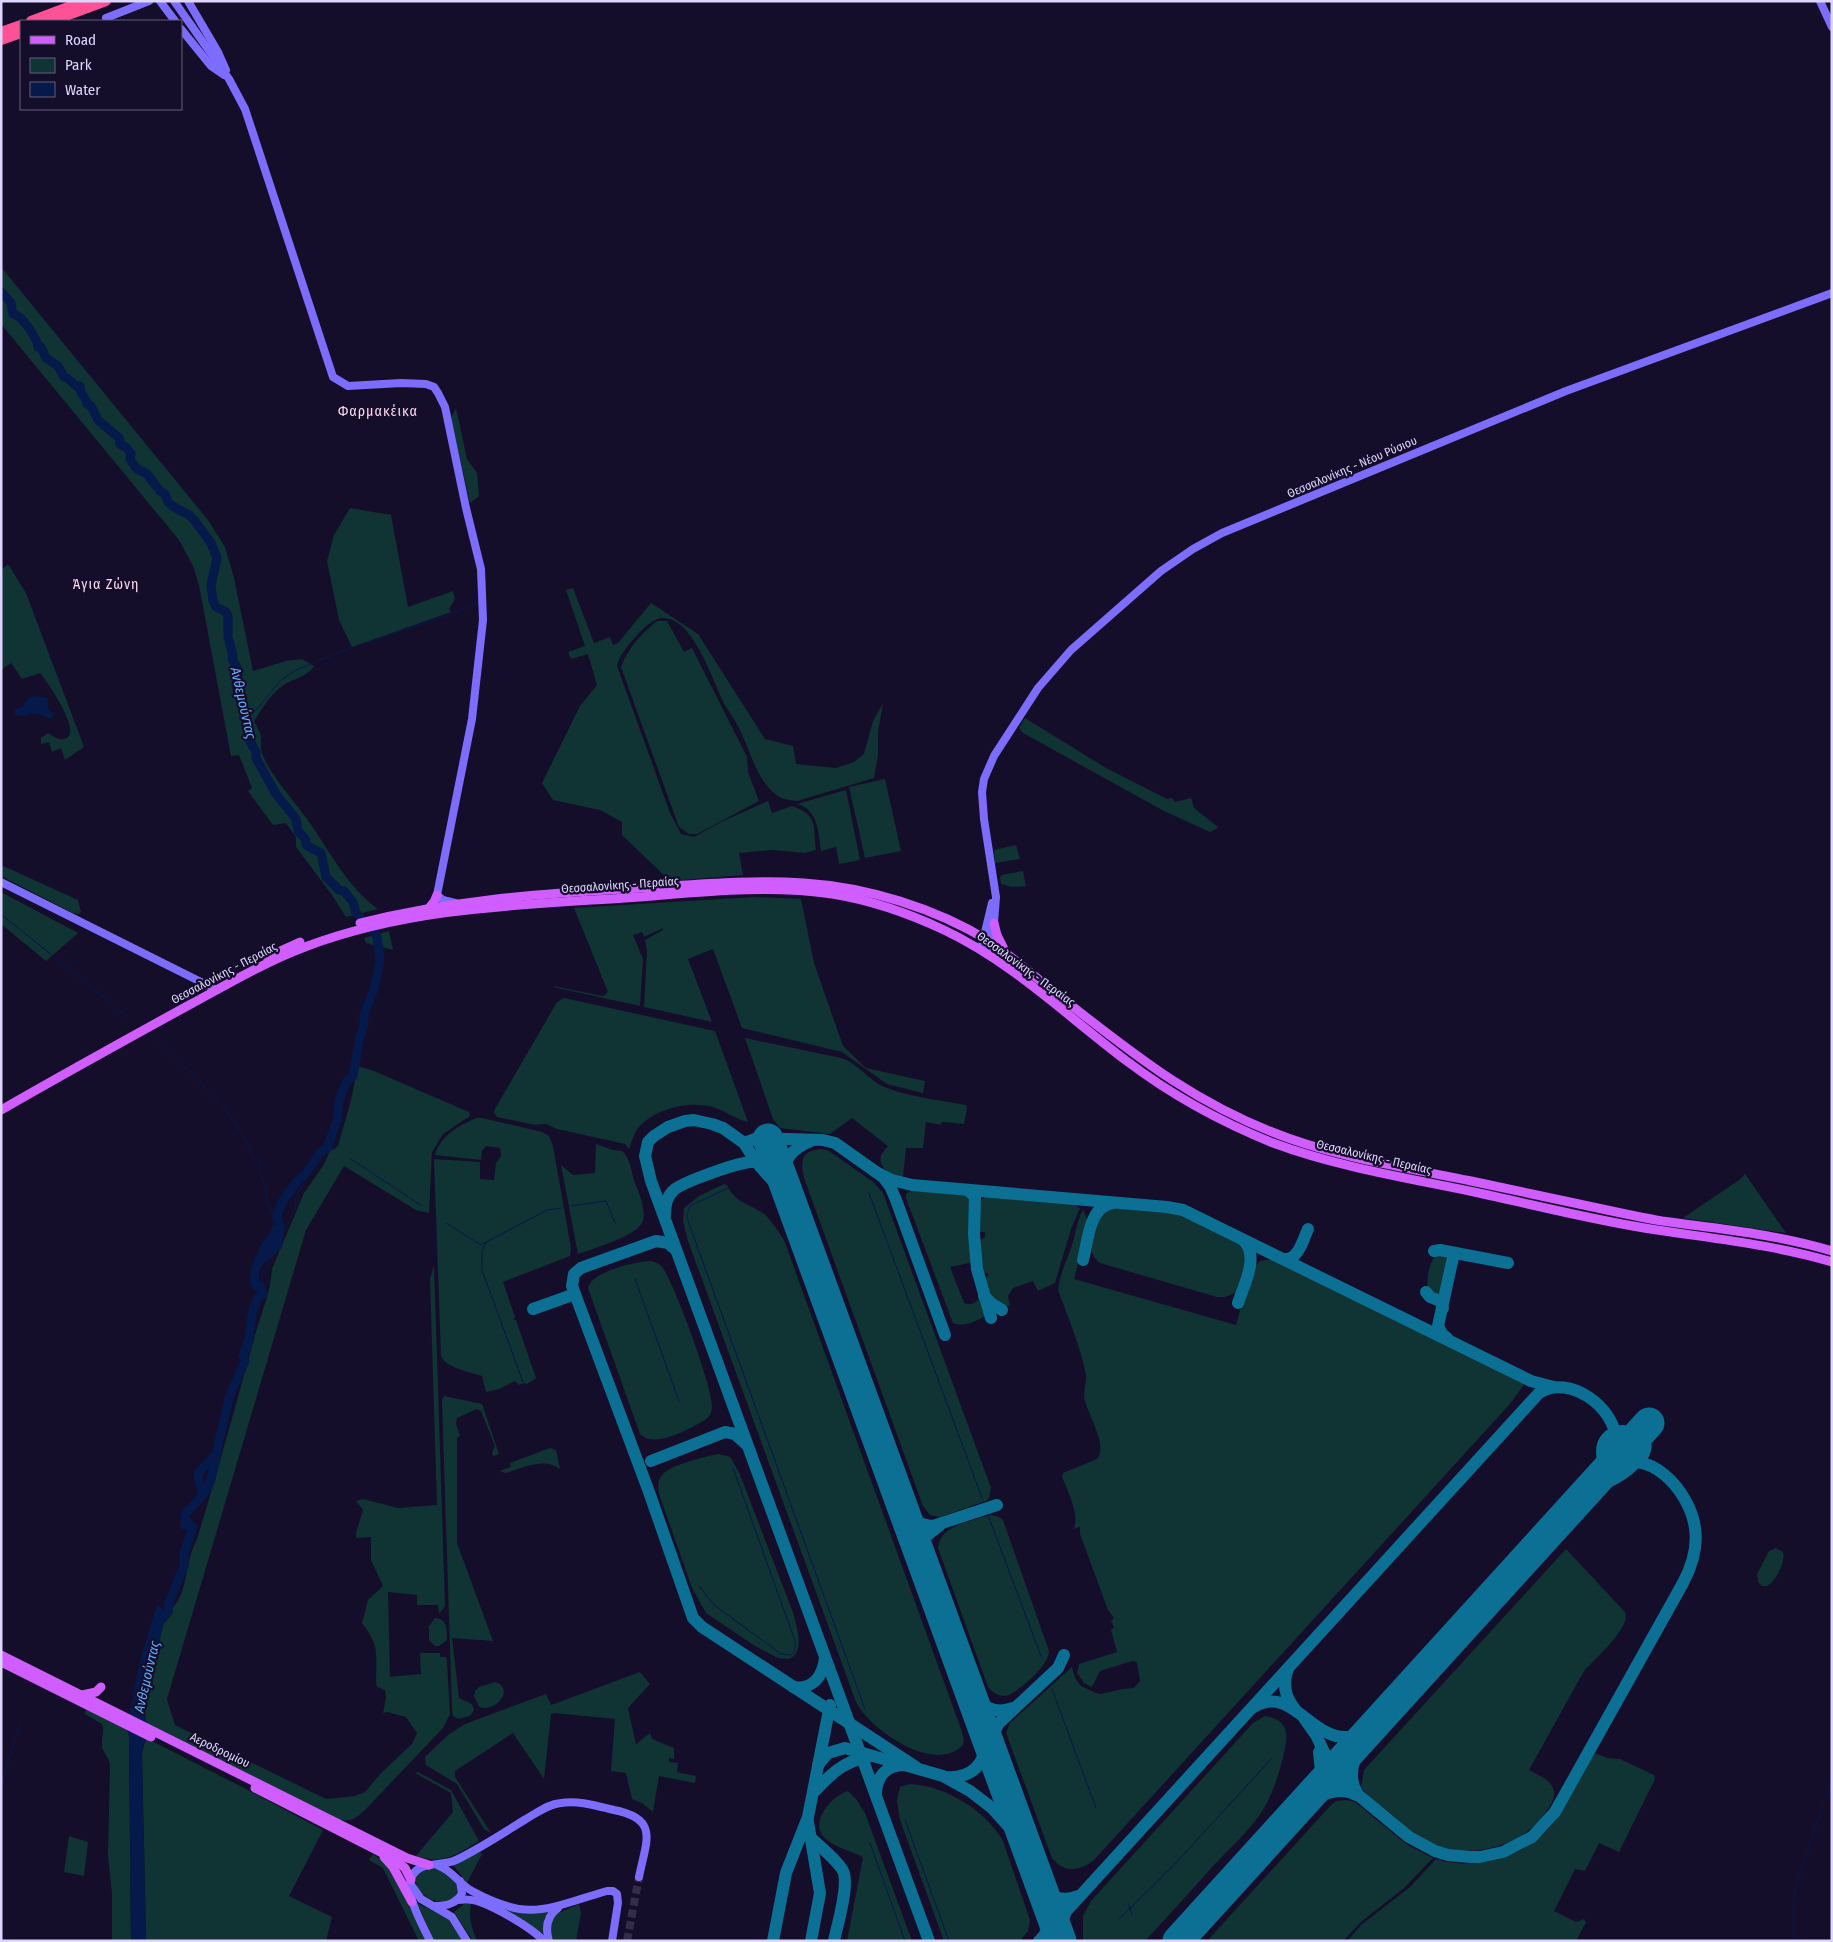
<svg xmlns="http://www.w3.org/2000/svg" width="1833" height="1942" font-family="'Fira Sans Condensed',sans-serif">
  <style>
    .green { fill: #103334 }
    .water { fill: #05194b }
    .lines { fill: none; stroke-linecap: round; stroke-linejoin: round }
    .stream { stroke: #05194b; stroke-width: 1 }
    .river { stroke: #05194b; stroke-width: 9 }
    .taxiway { stroke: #0c6f94; stroke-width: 12 }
    .runway { stroke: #0c6f94; stroke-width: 31 }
    .secondary-tunnel { stroke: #332c4a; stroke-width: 8; stroke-dasharray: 8 4; stroke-linecap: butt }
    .secondary { stroke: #7d6dff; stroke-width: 8 }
    .primary { stroke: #d05dff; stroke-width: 9 }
    .highway { stroke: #ff5196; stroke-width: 10 }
    .labels { text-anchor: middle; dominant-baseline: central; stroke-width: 4.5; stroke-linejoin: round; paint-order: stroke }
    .street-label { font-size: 12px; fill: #ded6ff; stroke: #150e2a }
    .neighbourhood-label { font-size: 14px; letter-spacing: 1px; fill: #ffd8ee; stroke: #150e2a }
    .water-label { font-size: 14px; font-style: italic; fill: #64aaff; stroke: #150e2a }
  </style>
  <rect width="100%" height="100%" fill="#150e2a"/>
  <g class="green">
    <path d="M1,267L208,520L225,547L234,578L253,671L286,661L302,659L314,666C308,677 291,679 281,687C269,696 262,709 254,721C255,723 261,733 261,737C261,744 260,749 263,756C274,780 292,798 307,819C329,850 347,887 378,909L346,917L332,895L296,847V837L286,823L273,825L248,791L252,788L239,755L231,756L199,585L193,566L179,540L1,324Z"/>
    <path d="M456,408L467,459L477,473L479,496L470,503L452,423L451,418Z"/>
    <path d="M350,508L391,515L408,607L453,591L455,599L449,609L451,612L352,647L339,620L327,561L334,535Z"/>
    <path d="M8,564L26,593L84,747L65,760L61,748L52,752L49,742L41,744V738L48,733C52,735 55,738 59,739C91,743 46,680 40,673L22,679L11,663L1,670V570Z"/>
    <path d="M573,588L594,643L610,637L613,645L618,643L651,603L698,634L765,739L793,746L796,764L836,768L854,762L864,754L873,721L883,703L878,732V755L874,778L797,801C788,800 780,799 773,792C755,776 750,749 739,728C735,720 730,713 725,705C713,682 694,618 663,618C655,618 649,624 643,629C635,637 619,654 617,666L670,813L681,834L694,837L721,822L768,801L772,813L792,806C818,815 813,825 816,850L805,853L772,850L739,853L743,875L670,881L622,835V822L600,810L553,800L542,783L580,706L597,685L588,654L571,659L568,652L585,646L566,590Z"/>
    <path d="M657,621H667L684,652L692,648L747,757L748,772L759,801L697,834H689L679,827L621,667C628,648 641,634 657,621Z"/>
    <path d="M1025,718L1106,768L1167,799L1172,798L1175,802L1191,798L1194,808L1218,827L1216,829L1210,832L1164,811L1023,733L1019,728Z"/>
    <path d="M885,779L901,851L865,858L849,787Z"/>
    <path d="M846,790L860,860L839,864L836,847L821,851C818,832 819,810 797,804Z"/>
    <path d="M1016,845L1020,859L995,863L994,850Z"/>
    <path d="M1,865L78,900L81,912L79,914L73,913L1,876Z"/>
    <path d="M1023,871L1026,886L1012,887L1001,884L1000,877L1002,875Z"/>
    <path d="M1,892L78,933L46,961L1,924Z"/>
    <path d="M754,897L801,899L814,963L843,1046L866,1068L925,1081L923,1093L887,1084L842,1052L742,1028L713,949L688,959L712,1022L644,1007L647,952L645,940L663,930V928L644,937L642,932L633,935L643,959L640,1006L553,987V986L602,996L605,995L608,992L574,908Z"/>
    <path d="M389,931L393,950L366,943L364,938Z"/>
    <path d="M564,998L715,1031L748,1122C736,1119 725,1111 713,1107C689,1100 654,1109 638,1128C633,1135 632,1142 629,1149L625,1144L557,1129L546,1124L535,1125L497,1117L494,1112L495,1109L557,1002Z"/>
    <path d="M745,1038L841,1058C857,1063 867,1078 882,1086C908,1097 939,1100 966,1105L967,1109L964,1124L942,1122L941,1125L926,1122L923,1148H906L903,1178C894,1177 877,1168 881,1156C882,1152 886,1149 888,1146L852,1118L830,1134L780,1128L773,1119Z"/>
    <path d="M358,1066L374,1071L469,1112L470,1116L443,1134L432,1152L429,1213L416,1210L344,1166L306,1230L167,1699L175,1725L326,1799L355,1796L365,1792L381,1773L412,1744L417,1733L406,1717L387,1712L383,1713L386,1698L385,1690L377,1687L376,1682C376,1654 380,1646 362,1623L368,1600L383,1586L371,1560V1537L356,1538V1533L363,1510L356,1501L363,1499L398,1508L437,1505L430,1279L434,1265L445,1606L439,1614L438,1605H417V1595L388,1592L390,1677L421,1674L420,1653H440V1657H446L447,1662L450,1714L443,1728L365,1810C356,1818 350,1823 338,1819L146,1723L144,1706L166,1613C189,1601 184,1561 196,1542C217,1475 235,1407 254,1339C260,1315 271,1293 272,1269L304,1193L323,1166L330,1151L338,1146L351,1100Z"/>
    <path d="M477,1118H482L542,1132L549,1136L553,1146L571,1248L570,1256L503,1282L515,1317L514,1320H516L536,1378L527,1384L524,1383L519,1385L515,1381L499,1389L486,1392L482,1376C470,1372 446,1368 441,1356L434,1159L480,1162V1179L494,1180L496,1163L501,1156L500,1148L486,1146L482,1151L481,1160L435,1155C440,1136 459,1125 477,1118Z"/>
    <path d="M596,1144L613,1150L622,1151C631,1158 631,1172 635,1183C639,1193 646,1209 643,1221C638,1236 592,1249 578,1254L561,1165L573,1175L595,1173Z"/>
    <path d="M821,1149L829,1151L873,1182L883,1193L991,1488L989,1498L986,1501L940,1517L930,1515L923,1506L804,1178C800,1161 801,1151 821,1149Z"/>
    <path d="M1745,1174L1786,1233L1683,1218L1739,1180Z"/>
    <path d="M724,1184L727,1185C736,1204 749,1203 764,1214C772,1221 778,1231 784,1240L961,1729L964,1740L963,1745C935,1775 870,1730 856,1702L688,1241L683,1221L684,1208L699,1196Z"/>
    <path d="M912,1190L971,1194L973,1199L974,1262L950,1267L964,1303C971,1306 977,1303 980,1296H982L987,1315C977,1321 963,1328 953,1323L906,1198V1194Z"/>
    <path d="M985,1196L1070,1203L1080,1208L1071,1229L1055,1283L1038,1291L1033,1281L1013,1288L1008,1296L1010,1306C994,1306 986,1292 983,1278L988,1276V1273H984L981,1270L978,1242L985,1237V1232H979C973,1222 977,1204 985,1196Z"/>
    <path d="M1116,1207L1173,1212L1184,1215L1237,1241L1243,1247L1247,1257L1240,1285L1235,1293L1225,1297H1217L1100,1263C1087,1253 1091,1241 1095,1227C1096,1222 1097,1217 1101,1213C1105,1209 1111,1208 1116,1207Z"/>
    <path d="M1083,1210L1088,1221V1226L1074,1279L1236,1325L1251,1270L1260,1261L1274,1259L1521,1380L1524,1385L1509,1405L1094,1860C1079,1872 1064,1873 1052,1858L1006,1733L1010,1723L1072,1667L1075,1678L1081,1686L1096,1693L1101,1694L1123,1689L1134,1688L1140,1681L1137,1662L1132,1661L1100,1671L1092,1687L1084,1683L1077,1673L1079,1664L1117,1652L1111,1630L1114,1627L1111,1621L1114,1618L1108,1610L1080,1534V1527L1073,1529C1081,1517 1067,1489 1062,1477L1063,1473L1097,1459C1108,1446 1089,1416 1085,1401C1082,1393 1087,1384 1086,1375C1081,1348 1068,1317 1058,1290C1060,1270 1072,1252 1075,1233C1077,1225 1079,1217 1083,1210Z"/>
    <path d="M1439,1252L1446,1253L1450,1261L1444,1292L1437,1296L1430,1294C1424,1284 1429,1259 1439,1252Z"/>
    <path d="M651,1261C656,1262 660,1264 663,1268C675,1286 713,1388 712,1407C712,1412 710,1416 705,1420C689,1429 655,1449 640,1434L588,1288C591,1272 636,1261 651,1261Z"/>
    <path d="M444,1396L482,1404L499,1454L493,1456L492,1453L495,1446L481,1411L477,1409L457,1418L456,1424L460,1436L457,1438V1543L493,1641L452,1638L459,1698L472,1704L474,1710L470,1716L458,1719L453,1716L452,1709L442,1400Z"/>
    <path d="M550,1448L556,1450L560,1469C544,1457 523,1468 506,1473L499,1471L511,1467L510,1463Z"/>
    <path d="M719,1454L730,1457L739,1472L794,1615C797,1629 805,1652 789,1659L778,1658L755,1646L706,1613L692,1588L659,1494C658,1487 657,1481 662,1475C670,1465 706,1456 719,1454Z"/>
    <path d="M990,1515L999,1517L1003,1520L1049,1651C1048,1655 1048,1659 1045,1662C1041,1671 1015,1695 1005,1696C998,1696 992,1692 988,1687L938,1548C939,1525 973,1521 990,1515Z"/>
    <path d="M1776,1548L1783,1552C1786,1561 1776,1581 1767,1586H1762L1758,1582L1757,1574L1769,1551Z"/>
    <path d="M1566,1549L1625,1612C1632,1627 1593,1661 1584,1671L1529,1770C1537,1775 1549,1778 1553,1788C1557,1796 1551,1805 1546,1812C1522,1847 1471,1860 1433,1844C1417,1837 1405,1826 1392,1815C1381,1807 1368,1799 1361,1787L1364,1770Z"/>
    <path d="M435,1618C448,1619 447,1630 447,1640L439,1646H435L429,1640V1626Z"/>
    <path d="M640,1672L650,1684L628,1708L636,1744L650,1733L652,1739L674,1748V1759L669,1758V1762L678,1763L677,1772L696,1776L695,1783L659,1776L653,1812L642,1803L632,1799L626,1773L611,1771L615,1719L554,1713L551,1714L544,1779L513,1733L455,1771V1777L491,1833L484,1829L457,1784L426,1765L425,1757L448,1735L465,1724L546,1694L551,1705Z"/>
    <path d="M495,1682C516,1689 495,1713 479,1707L474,1696L475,1691L479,1687Z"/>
    <path d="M87,1706L127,1727L129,1737L131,1941H112V1894L108,1856L110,1764C108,1755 102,1752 102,1745C101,1737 105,1732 102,1724L85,1714Z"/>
    <path d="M1265,1716C1288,1720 1289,1733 1284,1753C1280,1770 1275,1787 1267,1803C1254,1827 1233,1845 1215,1864C1192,1890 1169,1915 1145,1941H1083V1916L1091,1901L1253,1723Z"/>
    <path d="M146,1738L246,1789L323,1830L289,1896L332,1917L326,1941H146L142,1753Z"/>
    <path d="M1595,1753L1607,1758L1620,1759L1654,1775L1655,1779L1619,1852L1599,1843L1585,1871L1575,1869L1554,1911L1576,1922L1584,1919L1586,1922L1576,1941H1347L1361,1925L1410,1887L1436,1859C1482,1873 1535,1854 1561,1813C1572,1796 1582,1767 1595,1753Z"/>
    <path d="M418,1772L451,1790L479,1841C456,1855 443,1865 416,1856L453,1812L451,1793L415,1773Z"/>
    <path d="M910,1784C946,1786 985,1810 1003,1841L1030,1920L1028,1931L1020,1941H944L900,1820L897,1801L900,1787Z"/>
    <path d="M848,1791L856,1799L865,1813L912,1941H847L863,1857C851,1851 837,1848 827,1840C807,1824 831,1796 848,1791Z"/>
    <path d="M1346,1800L1355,1802L1406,1844L1433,1858L1404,1888L1361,1922L1343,1941H1207L1331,1805L1336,1801Z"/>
    <path d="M69,1836L88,1842L84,1876L64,1872Z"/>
    <path d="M480,1852L482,1854L467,1883L453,1865Z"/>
    <path d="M373,1854L384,1862L394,1874L427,1941H419L383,1868L369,1860Z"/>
    <path d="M430,1868C442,1868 457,1878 458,1890C451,1915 408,1896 417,1873Z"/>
    <path d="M488,1902L534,1913L549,1912L544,1934Z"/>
    <path d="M417,1903L449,1919L464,1941H434Z"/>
    <path d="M464,1904H471C468,1916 472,1929 477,1941H473L454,1912Z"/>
    <path d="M579,1904L581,1913L576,1941H554C548,1930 550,1924 556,1914Z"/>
  </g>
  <g class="water">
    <path d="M35,696L45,697L48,700V708L54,715L51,719C41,716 35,710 25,716L15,715V709L22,707L29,698Z"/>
    <path d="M157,1604L166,1613L144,1706L147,1728L142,1753L146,1941H131L129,1737L127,1727L139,1665Z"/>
  </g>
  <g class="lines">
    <g class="stream">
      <path d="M246,720L258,708L281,680L296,670L348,649L451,614L480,602"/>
      <path d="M1,914L128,1017"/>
      <path d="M149,1033C184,1068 239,1111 253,1159L260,1161V1172L267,1194L265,1199C277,1215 273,1221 270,1239"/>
      <path d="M327,1148L335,1149"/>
      <path d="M351,1159L422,1206"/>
      <path d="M728,1188L690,1206L687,1215L688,1221L865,1709"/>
      <path d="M869,1193L982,1498"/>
      <path d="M570,1206L606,1201L615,1223"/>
      <path d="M446,1223L481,1245L547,1210L561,1208"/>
      <path d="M486,1243L482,1252V1270L523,1382"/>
      <path d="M278,1245L296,1206L295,1198L303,1184L305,1175"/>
      <path d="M635,1279L679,1401"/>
      <path d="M260,1286L261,1281L275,1250"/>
      <path d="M988,1515L1041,1656"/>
      <path d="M699,1586L714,1605L781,1654L791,1655L795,1651V1641L733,1468"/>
      <path d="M1052,1689L1096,1808"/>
      <path d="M1,1785L20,1723"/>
      <path d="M905,1820L949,1941"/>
      <path d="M870,1843L905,1941"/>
      <path d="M1129,1905L1132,1915"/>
      <path d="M1119,1919L1173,1866L1272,1758"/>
      <path d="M1793,1941L1794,1893L1832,1776"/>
    </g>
    <g class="river">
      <path d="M1,292L11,303L13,314C22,315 37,338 38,347H41L46,358L58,366L64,377L67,378L76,386H80C79,393 86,397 87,404L91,406L98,420L119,438L120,444L127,448L131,454L130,459L136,468L147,474L160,491L165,494L168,502L174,507L189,515L195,521L211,543L217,558L211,585L213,601L216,607L226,612L228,616V637L233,656L232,658L239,672L236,684L237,690L245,711L249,739L256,752V758L276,794L296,819L298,831L306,840V845L321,853L326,877L339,890L344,891L353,902L356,913L377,936L380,960L374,989L364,1015V1027L360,1036L353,1076L347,1081L339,1100L337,1120L327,1148L320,1153L305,1175L298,1180L282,1202L277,1216L280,1226L278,1245C267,1258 249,1261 256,1286H260L263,1294L259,1296C248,1314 253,1338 243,1356L245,1361L230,1395L219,1441L217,1453L199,1472L198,1475L202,1495C198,1503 190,1507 185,1515L186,1521L184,1525H191L193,1527L184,1553V1566L169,1602L168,1612L159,1623"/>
      <path d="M259,1260L266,1245L273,1237L276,1229"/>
      <path d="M202,1495C213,1485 212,1469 216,1456"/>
    </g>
    <g class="taxiway">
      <path d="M744,1143L757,1138L823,1140L835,1143L883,1177L890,1186L896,1200L945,1335"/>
      <path d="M876,1172L892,1180L912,1185L1167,1207L1183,1210L1531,1381L1554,1387"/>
      <path d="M782,1179C782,1160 793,1148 811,1141"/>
      <path d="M969,1191L975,1197L974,1234L977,1269L991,1318"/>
      <path d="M795,1213L782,1191L756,1162L744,1143L723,1128L712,1124L694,1120L685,1121L668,1127L654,1136L648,1142L645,1156L651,1181L929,1941"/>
      <path d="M665,1215C665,1206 667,1196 674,1190C683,1182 746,1159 756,1162"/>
      <path d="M676,1250L668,1243L656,1241L581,1268L574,1274L572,1286L649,1492L693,1618L702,1627L916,1767"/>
      <path d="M1434,1251L1440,1250L1508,1263"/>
      <path d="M1284,1259C1298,1261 1303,1240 1308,1229"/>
      <path d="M1083,1260C1088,1241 1089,1206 1113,1203"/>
      <path d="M1426,1292L1430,1297L1440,1301L1443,1308"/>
      <path d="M984,1296L992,1304L1002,1310"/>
      <path d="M1238,1303C1244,1285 1260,1255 1243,1240"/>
      <path d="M533,1309L575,1294"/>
      <path d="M1447,1338L1442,1334L1438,1326L1454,1253"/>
      <path d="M651,1461L725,1432L735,1434L746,1444"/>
      <path d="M1587,1492C1605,1483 1623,1477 1636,1462C1639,1459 1643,1456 1644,1453C1653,1436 1621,1422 1607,1438C1597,1449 1606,1462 1602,1474"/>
      <path d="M902,1507C910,1518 918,1525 933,1526L997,1505"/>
      <path d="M919,1553L925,1537L940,1525"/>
      <path d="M1288,1669C1282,1684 1285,1697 1295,1709"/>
      <path d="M793,1687C813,1690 823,1676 825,1658"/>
      <path d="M970,1693C982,1706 994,1715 1013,1708"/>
      <path d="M1254,1707C1291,1684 1311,1740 1348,1737C1357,1737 1365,1731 1373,1727"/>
      <path d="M1304,1718L1316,1735L1333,1771L1340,1780L1409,1837L1435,1851L1448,1855L1470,1857H1480L1503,1852L1532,1837L1555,1812L1683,1583C1692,1566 1698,1548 1695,1528C1690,1491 1648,1443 1608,1469"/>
      <path d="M992,1752V1736L999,1723L1058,1668L1064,1655"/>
      <path d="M818,1765L828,1753L845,1748L943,1776L970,1791L992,1808L1019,1838L1031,1861"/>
      <path d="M945,1777C971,1779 986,1765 986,1739"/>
      <path d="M813,1793C829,1776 843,1761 868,1757"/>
      <path d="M1357,1793C1344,1772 1359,1747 1371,1729"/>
      <path d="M1312,1794L1321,1771L1319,1752"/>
      <path d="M876,1795C876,1777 886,1765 904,1765"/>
      <path d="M1293,1815C1308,1800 1335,1783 1356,1795"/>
      <path d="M808,1822L820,1893L811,1941"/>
      <path d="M809,1836C819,1846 834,1857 842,1869C851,1882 837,1925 834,1941"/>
      <path d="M1040,1886C1052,1898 1062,1902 1078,1896"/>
      <path d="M1046,1932L1050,1918L1049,1908"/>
      <path d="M773,1941L786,1873L808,1817L830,1705"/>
      <path d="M1039,1941L1539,1393C1569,1373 1616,1408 1616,1441C1616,1455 1609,1465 1601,1476"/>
      <path d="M1061,1941V1925L1065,1914"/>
    </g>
    <g class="runway">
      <path d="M768,1139L1061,1941"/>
      <path d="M1178,1941L1649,1423"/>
    </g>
    <path class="secondary-tunnel" d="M627,1941L639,1877"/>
    <g class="secondary">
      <path d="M160,1L175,21"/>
      <path d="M174,1L229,79L245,109L333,377L348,386L401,383L426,384L434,387L438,393L445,407L466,508L481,569L483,620L472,719L437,895L443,900L455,903"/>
      <path d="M188,1L218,52L226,70"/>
      <path d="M1820,1L1832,27"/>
      <path d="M106,18L149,1"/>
      <path d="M181,29L211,66L224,75"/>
      <path d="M1,882L217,990"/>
      <path d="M981,949L992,903"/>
      <path d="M987,954L994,923L996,897L984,819L982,792L984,779L994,756L1038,688L1071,650L1161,571L1193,549L1222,533L1566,391L1832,293"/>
      <path d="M439,1866C453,1871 459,1884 472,1891C531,1923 547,1908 607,1891H613L617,1894L618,1903L612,1941"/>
      <path d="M412,1886L421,1899L452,1917L467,1941"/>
      <path d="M457,1900C464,1899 470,1899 477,1901C495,1907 531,1927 544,1941"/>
      <path d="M434,1906C446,1906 457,1904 462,1893L460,1881"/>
      <path d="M430,1941C422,1923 394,1879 422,1867C433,1863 445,1865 456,1860C481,1848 503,1833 526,1819C537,1813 548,1804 561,1803C578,1800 597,1806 614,1810C660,1819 646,1841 639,1877"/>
      <path d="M549,1941C545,1928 547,1916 558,1908"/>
    </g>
    <g class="primary">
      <path d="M429,908L434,902L437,895"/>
      <path d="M360,923C447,901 534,894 624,889C683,886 744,879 804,883C867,887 935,908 989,941C1015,958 1038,980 1063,999C1137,1057 1198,1106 1288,1138C1347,1159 1410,1168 1471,1181C1512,1190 1552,1198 1593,1207C1616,1212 1639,1217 1662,1221C1720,1229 1776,1234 1832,1251"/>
      <path d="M994,923L997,935L1005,951"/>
      <path d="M267,957L300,942"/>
      <path d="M1,1110C64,1074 127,1039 191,1004C228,984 265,962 305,947C407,908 518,905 625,898C694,893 763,884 832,894C870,900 908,913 944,930C1012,962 1068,1017 1128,1062C1173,1096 1221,1122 1273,1143C1338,1167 1407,1178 1474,1192C1535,1205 1596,1221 1657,1230C1716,1239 1775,1245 1832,1262"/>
      <path d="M1,1655L407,1858L429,1865"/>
      <path d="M1,1662L151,1737"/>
      <path d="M82,1695L96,1692L101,1687"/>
      <path d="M255,1788L394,1859L405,1868L411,1880"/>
      <path d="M384,1857L393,1867L412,1902"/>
    </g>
    <g class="highway">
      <path d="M31,21L84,1"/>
      <path d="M52,21L106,1"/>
      <path d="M1,32L21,25"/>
      <path d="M1,40L21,33"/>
    </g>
  </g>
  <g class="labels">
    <g class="street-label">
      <text transform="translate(1352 467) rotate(-23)">Θεσσαλονίκης - Νέου Ρύσιου</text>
      <text transform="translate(620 885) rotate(-4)">Θεσσαλονίκης - Περαίας</text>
      <text transform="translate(1026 969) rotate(36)">Θεσσαλονίκης - Περαίας</text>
      <text transform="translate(224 973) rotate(-28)">Θεσσαλονίκης - Περαίας</text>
      <text transform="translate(1374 1157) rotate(13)">Θεσσαλονίκης - Περαίας</text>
      <text transform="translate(220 1750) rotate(26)">Αεροδρομίου</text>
    </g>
    <g class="neighbourhood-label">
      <text x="378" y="411">Φαρμακέικα</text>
      <text x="106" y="584">Άγια Ζώνη</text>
    </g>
    <g class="water-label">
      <text transform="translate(243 703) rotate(77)">Ανθεμούντας</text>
      <text transform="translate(147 1677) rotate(-77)">Ανθεμούντας</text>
    </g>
  </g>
  <rect width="1833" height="1942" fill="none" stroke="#ded6ff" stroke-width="5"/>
  <rect x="20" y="20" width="162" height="90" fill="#150e2a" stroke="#655e7f"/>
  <rect x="30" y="36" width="25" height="8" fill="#d05dff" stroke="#655e7f"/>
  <text x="65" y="45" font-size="15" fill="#ded6ff">Road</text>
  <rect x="30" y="58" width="25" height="15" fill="#103334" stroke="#655e7f"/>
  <text x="65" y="70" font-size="15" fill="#ded6ff">Park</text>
  <rect x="30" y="82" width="25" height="15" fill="#05194b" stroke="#655e7f"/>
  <text x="65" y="95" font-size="15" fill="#ded6ff">Water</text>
</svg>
